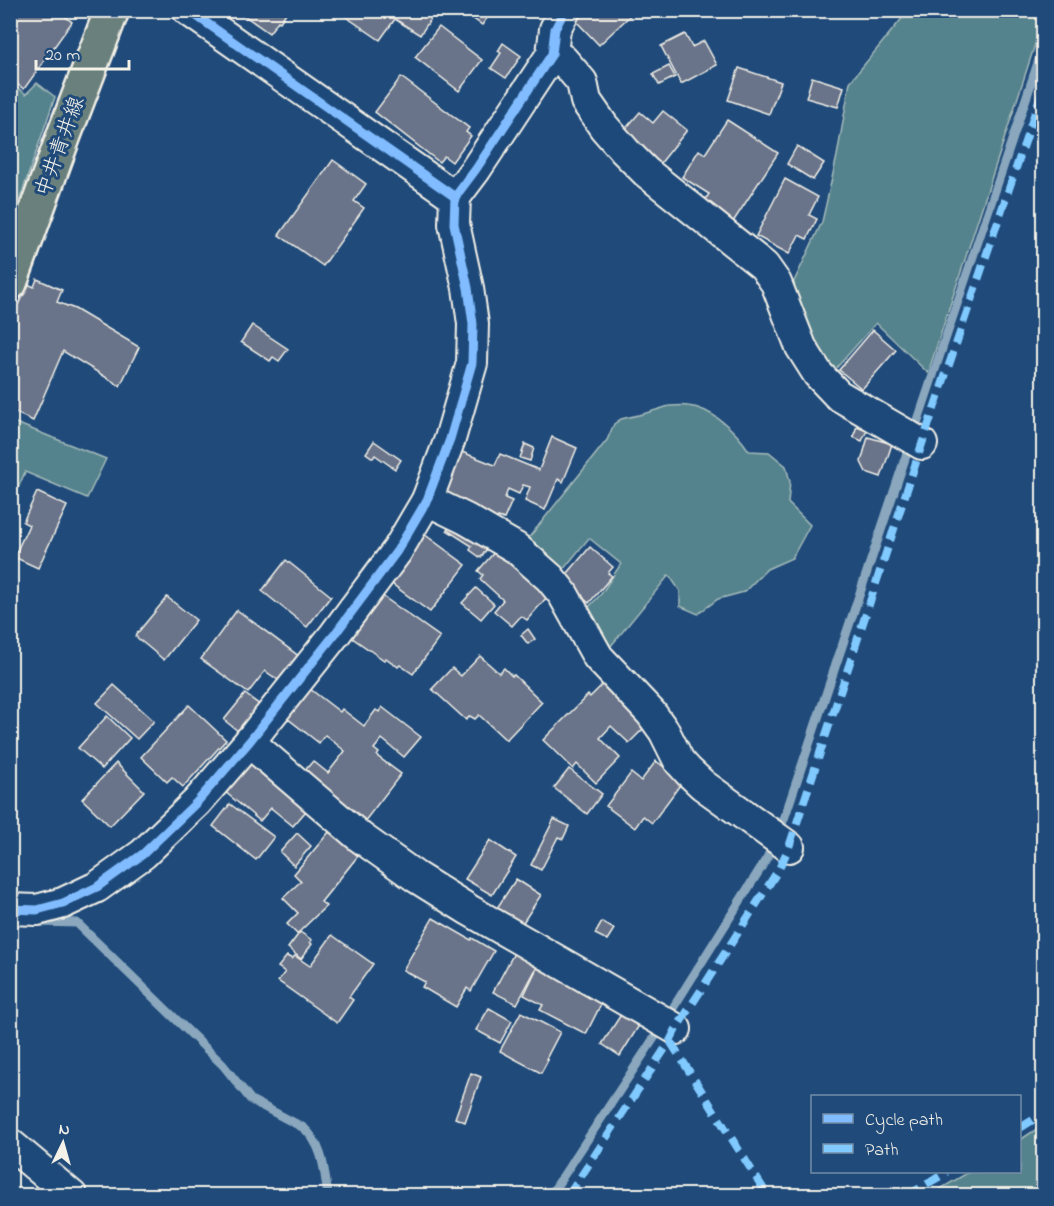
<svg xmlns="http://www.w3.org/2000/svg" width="1054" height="1206" font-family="'Indie Flower','Klee One',sans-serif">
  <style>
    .green { fill: #55838d; stroke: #a4baba; stroke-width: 1.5 }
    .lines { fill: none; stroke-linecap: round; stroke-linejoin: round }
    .stream { stroke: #8aa7bd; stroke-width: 9 }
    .building { fill: #697389; stroke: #f4f1e8; stroke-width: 1.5 }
    .minor-casing { stroke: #f4f1e8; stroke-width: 34 }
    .major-casing { stroke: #f4f1e8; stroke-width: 38 }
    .minor { stroke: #1f4a7a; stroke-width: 30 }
    .major { stroke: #6a807d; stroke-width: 33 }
    .quiet { stroke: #80caff; stroke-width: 8; stroke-dasharray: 15 8; stroke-linecap: butt }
    .cycleway-casing { stroke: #1f4a7a; stroke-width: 13 }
    .cycleway { stroke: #80bcff; stroke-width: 9 }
    .labels { text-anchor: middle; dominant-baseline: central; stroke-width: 6; stroke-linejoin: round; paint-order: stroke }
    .street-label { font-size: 21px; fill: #f4f1e8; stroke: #1f4a7a }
  </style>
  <rect width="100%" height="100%" fill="#1f4a7a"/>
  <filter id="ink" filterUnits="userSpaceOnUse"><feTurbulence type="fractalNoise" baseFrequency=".0167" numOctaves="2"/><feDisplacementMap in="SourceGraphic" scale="12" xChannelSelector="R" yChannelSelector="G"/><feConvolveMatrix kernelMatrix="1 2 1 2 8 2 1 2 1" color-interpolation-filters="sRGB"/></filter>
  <g filter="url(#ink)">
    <g class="green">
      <path d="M908,11H1043V20L928,373L876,323L831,374L820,365L790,290L822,222L837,156L850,82Z"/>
      <path d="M11,83L26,94L37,83L55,97L11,225Z"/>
      <path d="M669,406C675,406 682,405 688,406C712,408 737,432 749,451L769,452L786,466L790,482L788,503L810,525L792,558L767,569L744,592L718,599L698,614L680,606V591L669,575L606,652L584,612L601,594L621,564L589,538L558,576L523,545L607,440L614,424L621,419L643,414Z"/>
      <path d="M11,421L106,459L87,498L25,472L11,505Z"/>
      <path d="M1043,1125V1195H930L969,1172H1020V1140Z"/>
    </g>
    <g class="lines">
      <g class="stream">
        <path d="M37,922L77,923L223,1065L251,1100L304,1128C324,1147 324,1170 328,1196"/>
        <path d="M550,1196L658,1032L767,858L784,819L1044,45"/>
      </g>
    </g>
    <g class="building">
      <path d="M13,10H57L72,22L24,89L10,79V14Z"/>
      <path d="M241,10H288L280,22L278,21L269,33L242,14L244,12Z"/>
      <path d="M336,10H428L434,14L420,35L395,19L380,40Z"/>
      <path d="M467,10H493L482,25L465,13Z"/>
      <path d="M587,10H631L633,13L599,45L576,21Z"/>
      <path d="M439,27L482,60L459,91L415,57Z"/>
      <path d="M685,34L692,47L704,41L717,65L681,84L661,46Z"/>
      <path d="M503,43L521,56L506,78L491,68L501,53L498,51Z"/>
      <path d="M669,66L675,77L659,85L653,74Z"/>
      <path d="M739,68L781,82L769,114L728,100Z"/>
      <path d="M401,77L469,128L466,132L471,136L452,162L444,156L439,162L375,112Z"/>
      <path d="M812,77L844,87L838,107L806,98Z"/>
      <path d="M663,111L687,130L660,164L622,133L640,112L653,123Z"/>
      <path d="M727,120L778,153L733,222L703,203L709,194L682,177L699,150L705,154Z"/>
      <path d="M797,146L824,163L813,180L787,164Z"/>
      <path d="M333,160L366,184L354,201L364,208L323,266L279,235Z"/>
      <path d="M785,179L818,197L809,215L817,219L807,239L799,235L789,254L756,236Z"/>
      <path d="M37,279L62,290L57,302L75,309L139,347L120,386L63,351L33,421L10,410V322L28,284L34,287Z"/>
      <path d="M252,325L288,349L279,361L273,357L270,361L241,342Z"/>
      <path d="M873,330L896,350L862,389L839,370Z"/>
      <path d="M857,426L867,430L862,441L853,437Z"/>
      <path d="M552,437L577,448L563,482L558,479L545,510L525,501L530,487L523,485L519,494L508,489L505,498L512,501L504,519L498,517L495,522L443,500L462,452L495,465L500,454L539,470Z"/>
      <path d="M868,437L892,444L881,477L866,472L861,462Z"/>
      <path d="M374,441L401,460L395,469L375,455L373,458L366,453Z"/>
      <path d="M525,444L534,448L530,461L520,458Z"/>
      <path d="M37,492L67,506L38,568L14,557L29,525L23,522Z"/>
      <path d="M456,516L493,539L481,558L470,550L472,546L447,530Z"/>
      <path d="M424,534L466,565L430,612L388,581Z"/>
      <path d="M590,547L613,567L608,573L612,576L589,603L562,580Z"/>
      <path d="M497,549L544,589L542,592L547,597L527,620L521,616L512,626L494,611L503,600L480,579L483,575L478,571Z"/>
      <path d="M286,560L331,596L307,627L262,591Z"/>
      <path d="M476,588L494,604L481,619L462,603Z"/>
      <path d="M378,593L440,637L413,674L400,665L398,667L386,658L384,660L348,635Z"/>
      <path d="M167,597L196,620L164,660L135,636Z"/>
      <path d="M237,610L300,657L281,682L265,671L248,693L201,659Z"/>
      <path d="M528,629L535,639L528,644L521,635Z"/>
      <path d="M480,656L499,673L504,668L512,676L514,675L542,702L506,740L479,715L475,719L470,716L466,720L432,689L452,668L461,676Z"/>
      <path d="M604,683L647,725L629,743L611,726L600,738L620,758L596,783L577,764L573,769L543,740L588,695L590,697Z"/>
      <path d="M114,685L154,721L137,739L97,703Z"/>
      <path d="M310,689L340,712L342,709L364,726L376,710L379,712L382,707L421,737L404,757L382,739L374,749L379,753L377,756L401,774L361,826L301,775L313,761L328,773L345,751L325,735L319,743L287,718Z"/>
      <path d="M245,694L264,708L243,735L224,720Z"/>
      <path d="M189,705L226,740L183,787L172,777L167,782L141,757Z"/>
      <path d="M107,716L130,738L102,769L78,748Z"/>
      <path d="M253,756L312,804L293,826L271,808L260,821L224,791Z"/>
      <path d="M656,761L683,781L652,823L643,816L635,828L606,806L631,773L641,781Z"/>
      <path d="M116,763L144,791L110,826L82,799Z"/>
      <path d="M569,769L602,794L587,814L554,788Z"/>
      <path d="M230,804L274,837L256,860L213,826Z"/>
      <path d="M554,819L569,826L563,839L558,837L541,870L531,865Z"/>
      <path d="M329,832L358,856L321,902L326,906L297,934L287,924L298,913L283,898L301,881L294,874Z"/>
      <path d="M297,833L311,846L294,866L280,852Z"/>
      <path d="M490,840L516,857L492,895L465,879Z"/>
      <path d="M516,879L541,895L518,930L493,914Z"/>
      <path d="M433,918L471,940L472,938L494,951L471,991L467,988L456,1007L422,987L425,982L403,970Z"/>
      <path d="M602,922L614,929L607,940L595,934Z"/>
      <path d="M300,932L312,940L310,942L312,944L301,959L288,948Z"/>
      <path d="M332,935L373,964L349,997L353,1000L337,1023L278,981L285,972L278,967L287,956L292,959L295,956L310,966Z"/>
      <path d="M514,953L538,965L517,1004L493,992Z"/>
      <path d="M547,966L605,996L586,1034L540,1010L543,1005L524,995L537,968L545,972Z"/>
      <path d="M489,1008L512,1021L500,1043L476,1030Z"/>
      <path d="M521,1012L560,1032L546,1059L548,1060L541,1073L500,1051Z"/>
      <path d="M622,1013L640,1024L620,1056L602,1044Z"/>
      <path d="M471,1073L481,1077L465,1122L455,1118Z"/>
    </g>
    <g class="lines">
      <defs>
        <g id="minor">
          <path d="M188,10L455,197"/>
          <path d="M552,54L563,60L582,82L586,101L604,127L625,151L646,172L764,266L776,283L801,347L818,374L838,395L922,444"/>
          <path d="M427,500L466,519L516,548L550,578L563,594L598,657L651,713L664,731L679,761L688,771L703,785L789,847"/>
          <path d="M249,742L360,837L416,877L469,910L676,1029"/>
          <path d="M10,909L37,910L63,903L97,887L143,854L197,802L249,742L335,634L397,551L427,500L450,439L472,363L473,324L468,288L454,224L455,197L476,169L552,54L555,29L565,10"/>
          <path d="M10,1144L72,1196"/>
        </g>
        <path id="major" d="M10,283L64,135L112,10"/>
      </defs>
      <use href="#minor" class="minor-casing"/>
      <use href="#major" class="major-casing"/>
      <use href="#minor" class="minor"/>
      <use href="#major" class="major"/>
      <g class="quiet">
        <path d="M670,1041L768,1196"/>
        <path d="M1020,1128L1044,1113"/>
        <path d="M568,1196L670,1041L676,1029L779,869L789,847L922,444L1044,86"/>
        <path d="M907,1196L947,1172"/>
      </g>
      <defs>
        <g id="cycleway">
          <path d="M188,10L455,197"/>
          <path d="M10,909L37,910L63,903L97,887L143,854L197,802L249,742L335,634L397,551L427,500L450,439L472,363L473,324L468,288L454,224L455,197L476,169L552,54L555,29L565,10"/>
        </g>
      </defs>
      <use href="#cycleway" class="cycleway-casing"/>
      <use href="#cycleway" class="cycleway"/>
    </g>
  </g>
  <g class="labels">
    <g class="street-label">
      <text transform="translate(61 147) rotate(-70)">中井青井線</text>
    </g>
  </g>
  <rect width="1054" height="1206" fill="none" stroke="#1f4a7a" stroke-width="36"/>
  <rect x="18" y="18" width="1018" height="1170" fill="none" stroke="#f4f1e8" stroke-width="2" filter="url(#ink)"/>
  <rect x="811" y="1095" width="210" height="78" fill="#1f4a7a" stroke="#748da6" stroke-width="1.5"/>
  <rect x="823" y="1114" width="30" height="9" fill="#80bcff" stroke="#748da6" stroke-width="1.5"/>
  <text x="865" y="1125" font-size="18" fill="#f4f1e8">Cycle path</text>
  <rect x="823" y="1144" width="30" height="9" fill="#80caff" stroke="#748da6" stroke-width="1.5"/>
  <text x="865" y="1155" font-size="18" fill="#f4f1e8">Path</text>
  <g transform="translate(63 1143) rotate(5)" stroke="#1f4a7a" stroke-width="4.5" paint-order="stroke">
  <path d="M0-4.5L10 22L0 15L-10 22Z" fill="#f4f1e8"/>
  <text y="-9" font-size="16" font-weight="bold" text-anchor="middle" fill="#f4f1e8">N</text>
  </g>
  <path d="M36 60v9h93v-9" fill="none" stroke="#f4f1e8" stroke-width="3"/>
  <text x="45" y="60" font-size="18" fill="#f4f1e8" stroke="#1f4a7a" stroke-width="4.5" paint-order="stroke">20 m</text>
</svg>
